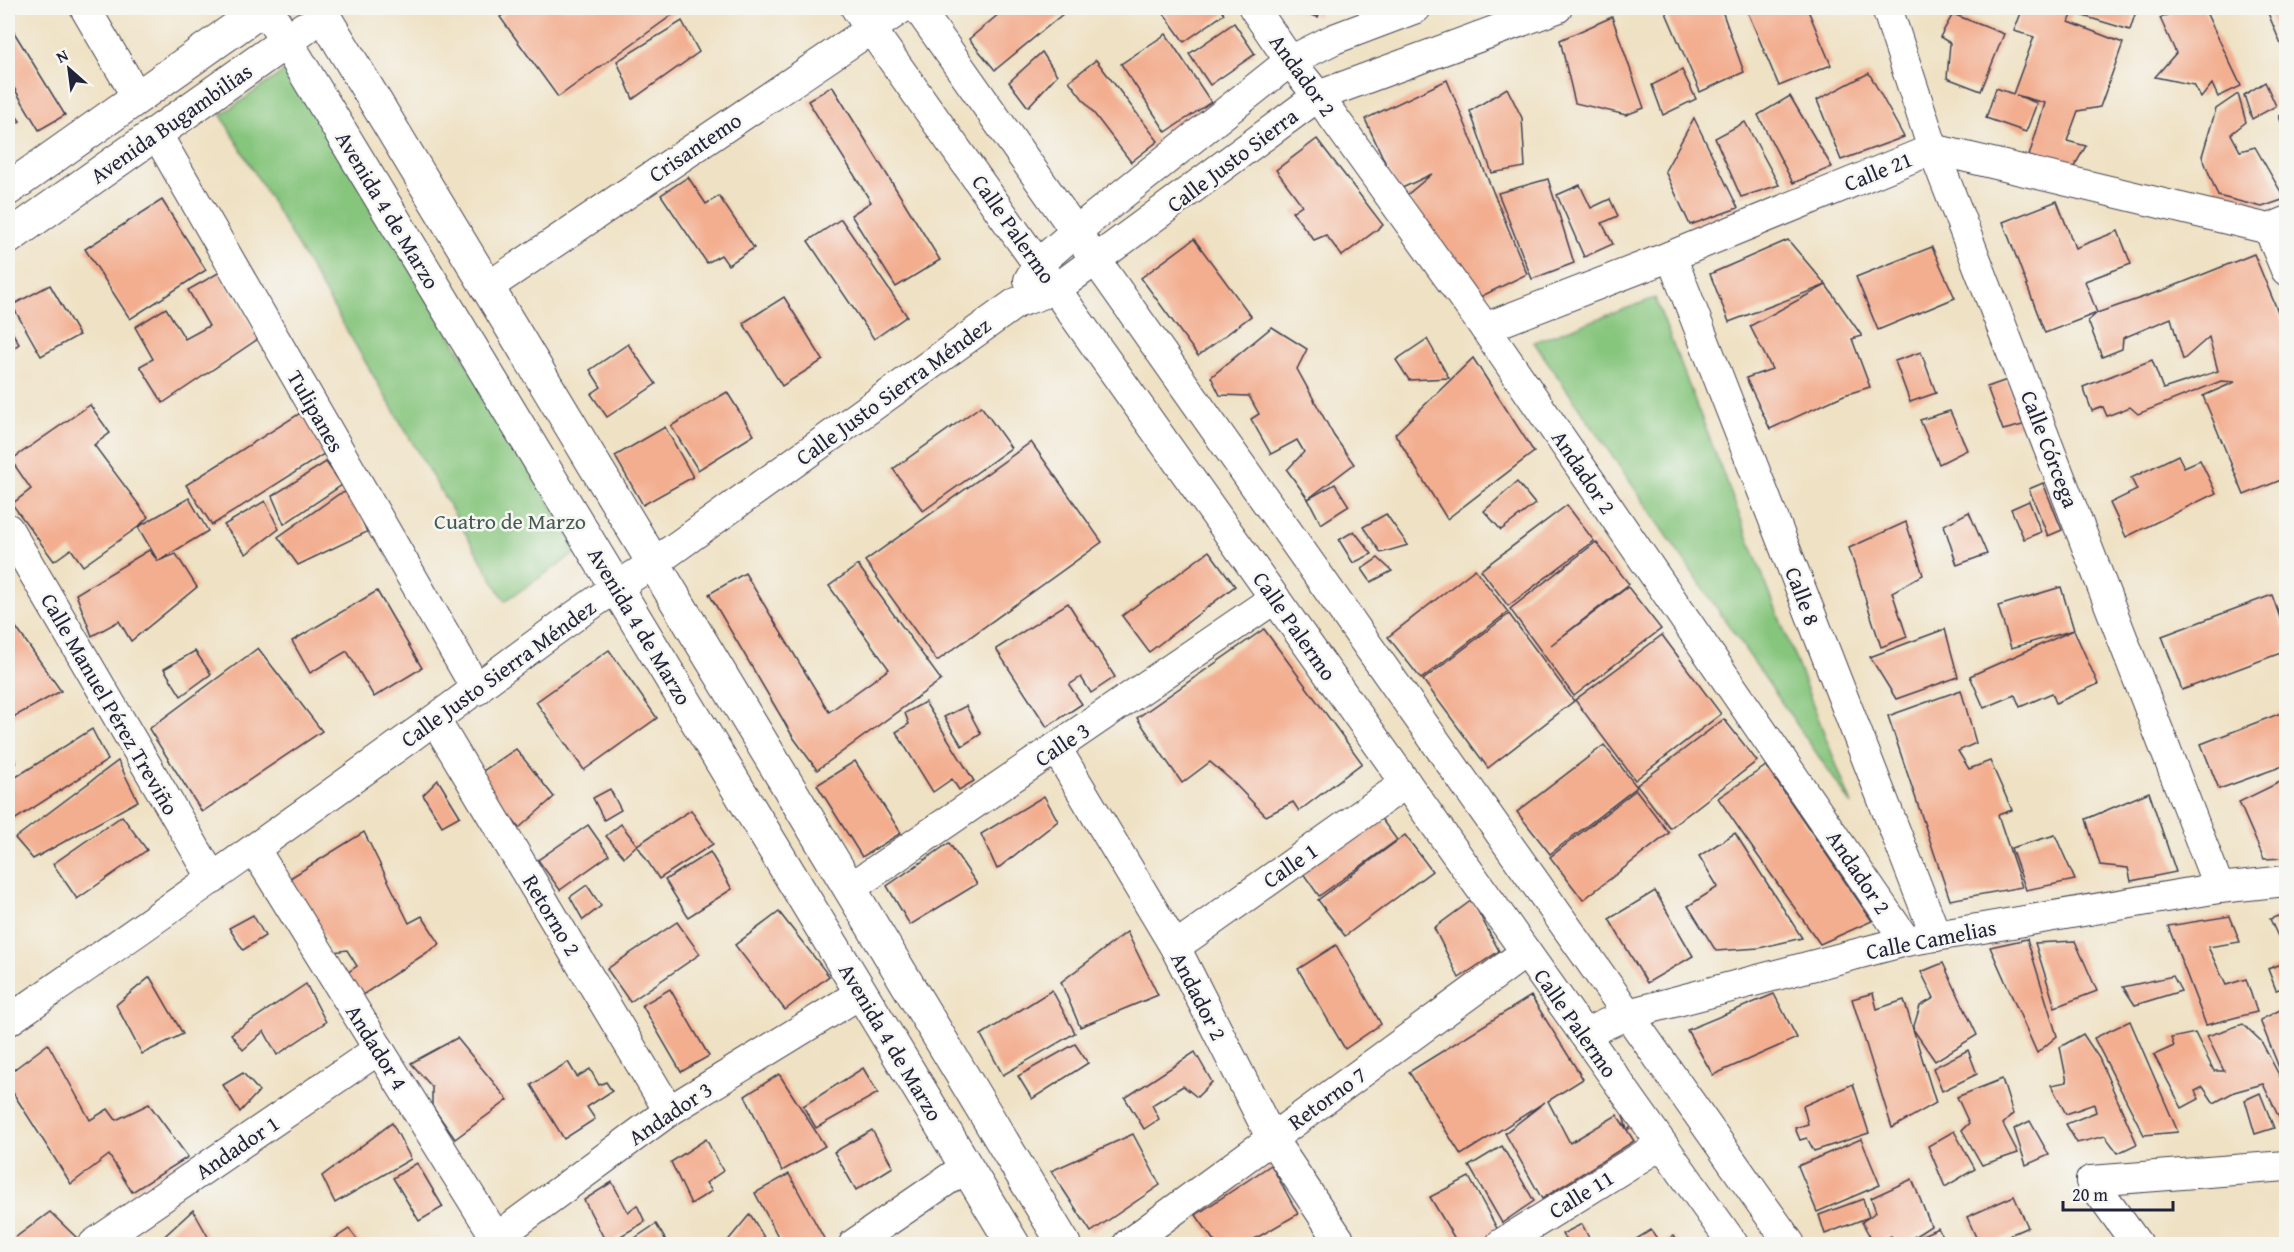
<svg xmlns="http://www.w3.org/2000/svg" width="2294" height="1252" font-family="'Gentium Book Plus',serif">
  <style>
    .green { fill: #85c57c; stroke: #54745c; stroke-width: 1.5 }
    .building { fill: #f3ae90 }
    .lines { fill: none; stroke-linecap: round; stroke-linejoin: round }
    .minor-casing { stroke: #413f4f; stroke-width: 32 }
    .secondary-casing { stroke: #413f4f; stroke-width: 35 }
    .minor { stroke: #fff; stroke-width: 30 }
    .secondary { stroke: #fff; stroke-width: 33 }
    .labels { text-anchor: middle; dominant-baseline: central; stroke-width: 5; stroke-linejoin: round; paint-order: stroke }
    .street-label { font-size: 22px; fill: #22223b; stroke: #f6f6f2 }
    .park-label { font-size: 22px; fill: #455b52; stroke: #f6f6f2 }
  </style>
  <rect width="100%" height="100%" fill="#f6f6f2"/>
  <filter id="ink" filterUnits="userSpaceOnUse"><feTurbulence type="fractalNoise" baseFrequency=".0167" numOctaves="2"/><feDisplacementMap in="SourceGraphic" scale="12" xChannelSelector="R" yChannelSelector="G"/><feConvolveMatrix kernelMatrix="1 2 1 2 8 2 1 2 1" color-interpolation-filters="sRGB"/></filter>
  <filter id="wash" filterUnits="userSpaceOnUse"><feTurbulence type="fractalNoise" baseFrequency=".008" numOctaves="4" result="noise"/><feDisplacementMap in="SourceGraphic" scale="24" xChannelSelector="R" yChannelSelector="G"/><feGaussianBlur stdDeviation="1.35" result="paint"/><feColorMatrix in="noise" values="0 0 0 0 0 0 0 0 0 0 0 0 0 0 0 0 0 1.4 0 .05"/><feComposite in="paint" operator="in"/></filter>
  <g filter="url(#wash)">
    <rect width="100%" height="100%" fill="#efe1c3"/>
    <g class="green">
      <path d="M290,67L579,551L505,601L221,115Z"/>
      <path d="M1655,298L1852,805L1534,342Z"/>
    </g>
    <g id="blocks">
      <g class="building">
        <path d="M513,8H682L558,97L500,17Z"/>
        <path d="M1006,8H1070L995,70L969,39Z"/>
        <path d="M1160,8H1220L1224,14L1184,42Z"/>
        <path d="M1286,8H1321L1318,17Z"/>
        <path d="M1664,8H1721L1744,72L1700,92Z"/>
        <path d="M1746,8H1807L1831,65L1779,86Z"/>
        <path d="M2023,8H2075L2069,22L2123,43L2100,107L2078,111L2067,141L2086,146L2072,170L2029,156L2045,103L2016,95L2037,103L2026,132L1986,118L1996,88L2013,94L2034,37L2014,31Z"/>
        <path d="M2082,8H2137L2130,30L2080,15Z"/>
        <path d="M2183,8H2204L2241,86L2218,97L2212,84L2201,98L2194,85L2155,77L2176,53L2160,18Z"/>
        <path d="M2266,8H2286V57Z"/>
        <path d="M1953,14L2004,34L1981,91L1947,78L1950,43L1940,37Z"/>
        <path d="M1612,17L1644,108L1626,115L1575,103L1560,40Z"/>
        <path d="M682,21L699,52L633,99L617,61Z"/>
        <path d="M1234,23L1255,54L1210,85L1189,54Z"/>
        <path d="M12,29L65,115L39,130L8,78V31Z"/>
        <path d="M1166,34L1211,102L1166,132L1121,64Z"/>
        <path d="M1042,52L1057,75L1028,107L1009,82Z"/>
        <path d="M1096,60L1158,141L1131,162L1069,81Z"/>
        <path d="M1682,70L1696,99L1663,115L1652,85Z"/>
        <path d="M1869,73L1904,137L1841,160L1817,100Z"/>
        <path d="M1447,80L1527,274L1478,298L1407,195L1432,174L1398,190L1365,119Z"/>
        <path d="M2265,82L2276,106L2252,119L2244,95Z"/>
        <path d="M832,86L940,260L896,287L851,215L871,202L808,101Z"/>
        <path d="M1507,88L1522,118L1525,167L1492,173L1470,111Z"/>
        <path d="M2238,94L2246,122L2231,134L2240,151L2255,147L2285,199L2262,207L2218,196L2202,156L2216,109Z"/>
        <path d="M1790,96L1832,167L1793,183L1758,115Z"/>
        <path d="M8,104L20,121L8,130Z"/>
        <path d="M2286,112V136L2279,116Z"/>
        <path d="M1694,118L1738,208L1690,225L1665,171Z"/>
        <path d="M1745,122L1779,185L1741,197L1715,138Z"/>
        <path d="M1317,139L1383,225L1342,256L1326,235L1314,240L1292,212L1302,205L1276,170Z"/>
        <path d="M688,177L706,204L719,196L754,248L728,265L721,255L707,263L661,195Z"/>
        <path d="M1548,179L1574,263L1532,279L1498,193Z"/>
        <path d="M1580,185L1591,208L1610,199L1618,216L1602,223L1613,244L1584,257L1557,195Z"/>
        <path d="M162,200L206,270L130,319L85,249Z"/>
        <path d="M2057,201L2075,248L2118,231L2131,264L2085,281L2097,313L2045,333L2003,222Z"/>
        <path d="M841,219L907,316L874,339L808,241Z"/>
        <path d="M1194,239L1251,316L1198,356L1141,278Z"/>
        <path d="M1788,240L1826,285L1729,322L1710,274Z"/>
        <path d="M1932,247L1955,298L1878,330L1856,277Z"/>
        <path d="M2254,254L2286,331V478L2244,495L2203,396L2235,382L2221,381L2138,414L2130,407L2107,416L2103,407L2092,411L2083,387L2152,360L2163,389L2218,371L2209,337L2183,360L2171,318L2123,338L2122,349L2102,357L2088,321L2097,313L2164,290Z"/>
        <path d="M220,272L258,339L163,403L140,366L153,359L135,327L166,308L185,339L209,326L188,290Z"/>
        <path d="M50,285L79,335L41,356L12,305Z"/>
        <path d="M1826,285L1862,336L1852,339L1870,387L1844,395L1770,429L1746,378L1772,369L1750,326Z"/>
        <path d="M784,297L823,360L782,386L743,323Z"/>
        <path d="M8,325L19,344L8,352Z"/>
        <path d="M1272,327L1307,349L1297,369L1334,436L1354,464L1308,499L1287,470L1304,452L1297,440L1271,454L1251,419L1259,414L1249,396L1220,395L1211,377Z"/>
        <path d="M1427,339L1449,378L1409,380L1396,360Z"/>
        <path d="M628,344L656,384L607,417L591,394L601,387L590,370Z"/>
        <path d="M1921,352L1936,393L1910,402L1895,361Z"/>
        <path d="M1473,358L1534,452L1447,519L1395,434Z"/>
        <path d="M2007,380L2023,425L2003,430L1987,387Z"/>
        <path d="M727,392L754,435L698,470L671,426Z"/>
        <path d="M90,405L110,433L94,445L148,517L138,527L189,498L208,531L158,561L176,554L197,587L131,641L119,621L92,636L76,594L149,550L158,561L138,527L83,566L71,549L54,561L12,504L31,489L11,460Z"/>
        <path d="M981,406L1011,448L923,511L893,469Z"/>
        <path d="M305,410L324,454L212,525L186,485Z"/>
        <path d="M1950,411L1967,450L1939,464L1920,420Z"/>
        <path d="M665,427L693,477L643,505L615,456Z"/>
        <path d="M1031,442L1102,542L937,661L865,561Z"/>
        <path d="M2178,455L2184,467L2200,460L2216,493L2126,537L2110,503L2137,490L2131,478Z"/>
        <path d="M326,462L342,485L284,524L272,496Z"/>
        <path d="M1517,482L1535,504L1501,530L1484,511Z"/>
        <path d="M2043,483L2062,530L2048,536L2029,489Z"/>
        <path d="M1335,484L1349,506L1321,524L1308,499Z"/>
        <path d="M350,491L367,532L298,565L278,537L339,494Z"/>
        <path d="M265,501L279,529L246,554L224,525Z"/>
        <path d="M2029,501L2041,532L2024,539L2011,509Z"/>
        <path d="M1567,505L1594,541L1508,606L1481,570Z"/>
        <path d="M1969,512L1987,554L1957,565L1944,525Z"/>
        <path d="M1386,514L1408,545L1381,553L1363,527Z"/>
        <path d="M1906,522L1923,575L1892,592L1907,637L1881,647L1849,548Z"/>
        <path d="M1354,531L1372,554L1353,563L1339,540Z"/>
        <path d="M1596,542L1629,584L1551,645L1628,587L1661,629L1574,696L1510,609Z"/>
        <path d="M1209,551L1235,586L1149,652L1122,616Z"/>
        <path d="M1378,558L1392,571L1371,582L1362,569Z"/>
        <path d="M858,565L941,680L817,770L793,737L709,594L745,573L829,712L889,669L829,586Z"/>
        <path d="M1475,569L1508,612L1421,679L1388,637Z"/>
        <path d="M2061,587L2074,630L2098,684L2056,703L2052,693L2020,707L2015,695L1984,708L1970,676L2074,630L2011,648L1998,606Z"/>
        <path d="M377,591L422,668L374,697L347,651L310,673L292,641Z"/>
        <path d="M2272,595L2286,635V651L2182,690L2162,636Z"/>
        <path d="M1068,603L1115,677L1091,693L1081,677L1069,685L1082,704L1047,727L996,649Z"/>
        <path d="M1509,614L1574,701L1488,768L1423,680Z"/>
        <path d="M10,619L61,691L8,720V621Z"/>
        <path d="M1264,629L1362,763L1299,811L1293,802L1266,816L1231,780L1210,762L1182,783L1137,718Z"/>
        <path d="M1945,629L1958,677L1896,699L1870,657Z"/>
        <path d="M1662,635L1721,714L1635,780L1575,700Z"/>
        <path d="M258,648L322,731L202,812L149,729Z"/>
        <path d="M609,650L657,718L584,770L536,702Z"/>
        <path d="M195,651L211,674L181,696L164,669Z"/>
        <path d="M1961,690L1976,743L1958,751L1969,769L1990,761L2012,810L1998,815L2022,887L1950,900L1888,716Z"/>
        <path d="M925,702L974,781L959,790L952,779L933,792L896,732L909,724L905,713Z"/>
        <path d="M966,706L981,734L962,746L944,717Z"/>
        <path d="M2286,711V765L2219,789L2201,744Z"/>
        <path d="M1724,719L1757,761L1670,828L1637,785Z"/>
        <path d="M92,729L108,760L8,824V782Z"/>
        <path d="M1604,745L1637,787L1550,854L1517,812Z"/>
        <path d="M516,749L554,797L519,828L477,775Z"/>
        <path d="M8,752L16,763L8,769Z"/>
        <path d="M118,761L138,801L33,859L15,838Z"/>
        <path d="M855,761L901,833L862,857L817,785Z"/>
        <path d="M1766,766L1799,814L1872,921L1820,944L1751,846L1718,798Z"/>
        <path d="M2286,779V858L2264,859L2239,802Z"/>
        <path d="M438,780L460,816L442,826L423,795Z"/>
        <path d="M610,789L621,810L604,820L593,798Z"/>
        <path d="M1636,790L1669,833L1583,900L1550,857Z"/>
        <path d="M2149,792L2176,872L2131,881L2128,868L2100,865L2086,819Z"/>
        <path d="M1044,796L1058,821L997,869L981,834Z"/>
        <path d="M691,810L713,844L659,879L637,845Z"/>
        <path d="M1377,813L1397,840L1319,896L1300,869Z"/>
        <path d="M122,816L147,850L77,899L53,864Z"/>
        <path d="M621,824L637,845L624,857L606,836Z"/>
        <path d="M588,825L609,855L560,890L538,860Z"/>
        <path d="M364,832L409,923L422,916L440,944L361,996L347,973L357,966L347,950L334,952L290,878Z"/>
        <path d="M1735,833L1802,938L1759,948L1716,951L1688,906L1718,887L1699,856Z"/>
        <path d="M1405,835L1432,871L1345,936L1318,900Z"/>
        <path d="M2055,835L2075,880L2026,890L2011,848Z"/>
        <path d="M949,843L977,884L910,925L887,886Z"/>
        <path d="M710,852L732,889L688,917L665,880Z"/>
        <path d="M587,885L601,906L583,920L570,897Z"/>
        <path d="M1655,891L1693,956L1647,983L1609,919Z"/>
        <path d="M1472,900L1499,951L1459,978L1434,928Z"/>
        <path d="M779,912L829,976L785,1010L735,945Z"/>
        <path d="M2286,913V954L2270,919Z"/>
        <path d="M253,915L265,936L243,950L229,928Z"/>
        <path d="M2230,916L2240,942L2208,947L2226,985L2246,979L2257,1012L2206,1025L2168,926Z"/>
        <path d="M677,922L700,954L630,1002L607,969Z"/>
        <path d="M1127,932L1158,995L1080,1027L1061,982Z"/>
        <path d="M2027,939L2057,1036L2037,1053L1990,947Z"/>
        <path d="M2075,941L2097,991L2055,1007L2035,943Z"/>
        <path d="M1336,945L1381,1024L1345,1049L1298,969Z"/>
        <path d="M2286,962V987L2276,990L2268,969Z"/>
        <path d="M1943,963L1977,1035L1935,1061L1913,1029L1920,1006L1934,998L1921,972Z"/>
        <path d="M2173,976L2181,991L2135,1005L2123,987Z"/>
        <path d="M150,977L183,1034L142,1054L116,1005Z"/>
        <path d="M306,984L326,1022L277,1055L264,1031L243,1050L231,1034Z"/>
        <path d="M670,989L709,1056L681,1072L642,1005Z"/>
        <path d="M1052,990L1075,1033L1003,1075L981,1035Z"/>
        <path d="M1873,993L1877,1009L1904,1000L1936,1103L1892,1128L1852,999Z"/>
        <path d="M1774,994L1797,1038L1713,1075L1687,1030Z"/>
        <path d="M1531,996L1583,1079L1548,1101L1570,1143L1617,1115L1627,1130L1623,1115L1639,1122L1627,1130L1634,1141L1542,1199L1505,1133L1545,1102L1461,1155L1409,1072Z"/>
        <path d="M2286,1007V1085L2260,1020Z"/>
        <path d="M2130,1021L2178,1132L2144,1135L2094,1038Z"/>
        <path d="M2243,1024L2261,1041L2286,1088V1125L2283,1126L2263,1084L2234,1092L2214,1103L2203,1087L2195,1091L2199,1099L2182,1108L2154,1055L2174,1046L2171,1038L2195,1033L2214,1071H2224L2207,1036Z"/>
        <path d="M2083,1034L2099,1058L2137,1144L2118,1153L2105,1136L2077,1143L2066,1124L2096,1112L2094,1104L2066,1114L2051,1085L2067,1082L2060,1047Z"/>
        <path d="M457,1038L508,1100L455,1139L432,1106V1087L411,1063Z"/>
        <path d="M48,1044L90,1120L108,1109L116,1120L149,1104L188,1157L132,1192L109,1155L71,1184L8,1085V1074Z"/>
        <path d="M1075,1044L1088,1063L1032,1099L1018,1076Z"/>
        <path d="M1968,1050L1977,1074L1942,1091L1933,1068Z"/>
        <path d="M1195,1052L1212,1082L1197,1097L1183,1086L1152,1105L1159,1119L1144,1129L1125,1098Z"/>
        <path d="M568,1062L577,1077L590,1069L599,1085L606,1082L612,1091L587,1107L595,1119L564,1139L531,1085Z"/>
        <path d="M863,1068L878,1093L816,1128L803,1106Z"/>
        <path d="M243,1073L259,1091L240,1112L223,1085Z"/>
        <path d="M779,1074L825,1146L782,1171L745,1096Z"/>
        <path d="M2002,1079L2013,1114L2003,1124L2018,1153L1982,1165L1962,1130L1969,1123L1957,1097Z"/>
        <path d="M1853,1084L1869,1133L1814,1151L1807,1138L1800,1140L1795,1128L1808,1124L1803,1106Z"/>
        <path d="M2260,1093L2274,1128L2255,1134L2245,1100Z"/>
        <path d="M2030,1121L2049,1155L2026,1165L2014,1129Z"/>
        <path d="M392,1123L411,1159L335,1203L322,1176Z"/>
        <path d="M872,1130L893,1167L856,1190L834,1152Z"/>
        <path d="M1954,1131L1975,1169L1945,1187L1928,1146Z"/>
        <path d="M1133,1134L1160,1185L1091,1232L1051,1171Z"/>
        <path d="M706,1139L723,1171L706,1183L712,1191L691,1204L671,1162Z"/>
        <path d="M1861,1139L1880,1185L1817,1212L1798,1166Z"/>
        <path d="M1502,1146L1534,1201L1502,1223L1469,1166Z"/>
        <path d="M417,1163L443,1207L419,1221L393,1178Z"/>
        <path d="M1271,1165L1298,1214L1246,1244H1216L1196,1215Z"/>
        <path d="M789,1174L827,1244H782L755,1193Z"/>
        <path d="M1469,1177L1500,1234L1483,1244H1458L1430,1197Z"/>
        <path d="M1912,1179L1931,1226L1903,1244L1938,1228L1946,1244H1896L1891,1236L1874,1244L1862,1222L1876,1212L1871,1198Z"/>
        <path d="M612,1182L628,1212L637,1205L645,1222L607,1244L584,1200Z"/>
        <path d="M2014,1196L2028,1227L1989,1244H1979L1967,1217Z"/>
        <path d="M1863,1199L1869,1217L1825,1234L1819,1215Z"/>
        <path d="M193,1210L212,1244H156Z"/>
        <path d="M50,1212L78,1239L71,1244H15L12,1240Z"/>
        <path d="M750,1214L768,1244H725Z"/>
        <path d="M656,1224L668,1244H626Z"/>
        <path d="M1582,1224L1592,1244H1568L1562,1234Z"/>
        <path d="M349,1229L361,1244H327Z"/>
        <path d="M1651,1230L1661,1244L1673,1236L1679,1244H1628Z"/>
      </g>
    </g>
  </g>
  <g filter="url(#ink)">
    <use href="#blocks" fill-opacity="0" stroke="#413f4f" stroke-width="1.5"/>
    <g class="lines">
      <defs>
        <g id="minor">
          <path d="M85,8L137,97"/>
          <path d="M856,8L1733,1244"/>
          <path d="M918,8L1790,1244"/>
          <path d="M1254,8L1290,61L1318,96L1485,328L1906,941"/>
          <path d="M1887,8L1933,149L2219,888"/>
          <path d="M156,133L477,690"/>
          <path d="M2269,229L2286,270"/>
          <path d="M1671,256L1936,936"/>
          <path d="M1029,280L1038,264L1075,232L1290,61L1334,39L1416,8"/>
          <path d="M488,287L902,8"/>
          <path d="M1485,328L1671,256L1933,149L2269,229L2286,222"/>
          <path d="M8,529L213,879"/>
          <path d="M435,720L669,1111"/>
          <path d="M1056,748L1175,947L1272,1139L1342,1244"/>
          <path d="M255,850L500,1244"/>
          <path d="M849,889L1275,598"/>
          <path d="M1175,947L1406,783"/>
          <path d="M8,1021C144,927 279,832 413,735C493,678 570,615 654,563L1016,303L1056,289L1318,96L1557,8"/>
          <path d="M1584,1034L1628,1014L1906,941L2219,888L2286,881"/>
          <path d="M2091,1181L2286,1166"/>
          <path d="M2091,1181L2137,1244"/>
          <path d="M94,1244L379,1049"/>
          <path d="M488,1244L669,1111L861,993"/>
          <path d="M854,1244L966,1167"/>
          <path d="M1128,1244L1526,952"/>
          <path d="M1501,1244L1662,1144"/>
        </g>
        <g id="secondary">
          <path d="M266,8L1013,1244"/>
          <path d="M319,8L1064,1244"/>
          <path d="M8,189L264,8"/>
          <path d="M8,238L305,28"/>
        </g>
      </defs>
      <use href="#minor" class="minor-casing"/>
      <use href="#secondary" class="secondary-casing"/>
      <use href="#minor" class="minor"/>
      <use href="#secondary" class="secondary"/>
    </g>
  </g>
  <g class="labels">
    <g class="street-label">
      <text transform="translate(1303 75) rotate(54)">Andador 2</text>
      <text transform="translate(171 123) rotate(-35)">Avenida Bugambilias</text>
      <text transform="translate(695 147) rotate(-34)">Crisantemo</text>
      <text transform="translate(1232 160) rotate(-37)">Calle Justo Sierra</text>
      <text transform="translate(1878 171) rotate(-22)">Calle 21</text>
      <text transform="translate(388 210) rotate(59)">Avenida 4 de Marzo</text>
      <text transform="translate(1014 229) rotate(55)">Calle Palermo</text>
      <text transform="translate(893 391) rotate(-36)">Calle Justo Sierra Méndez</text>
      <text transform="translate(316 411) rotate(60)">Tulipanes</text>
      <text transform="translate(2050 449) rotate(69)">Calle Córcega</text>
      <text transform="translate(1584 472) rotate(56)">Andador 2</text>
      <text transform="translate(1803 596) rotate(69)">Calle 8</text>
      <text transform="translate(640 626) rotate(59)">Avenida 4 de Marzo</text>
      <text transform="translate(1295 626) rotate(55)">Calle Palermo</text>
      <text transform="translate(498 673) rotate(-36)">Calle Justo Sierra Méndez</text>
      <text transform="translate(110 704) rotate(60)">Calle Manuel Pérez Treviño</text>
      <text transform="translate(1062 744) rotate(-34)">Calle 3</text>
      <text transform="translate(1290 865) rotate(-35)">Calle 1</text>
      <text transform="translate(1859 872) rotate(56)">Andador 2</text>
      <text transform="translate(552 915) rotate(59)">Retorno 2</text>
      <text transform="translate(1931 939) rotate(-11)">Calle Camelias</text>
      <text transform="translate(1199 996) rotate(63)">Andador 2</text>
      <text transform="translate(1576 1023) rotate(55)">Calle Palermo</text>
      <text transform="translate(891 1042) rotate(59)">Avenida 4 de Marzo</text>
      <text transform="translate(377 1047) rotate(58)">Andador 4</text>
      <text transform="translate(1327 1098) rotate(-36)">Retorno 7</text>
      <text transform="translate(670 1113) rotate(-34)">Andador 3</text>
      <text transform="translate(237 1147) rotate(-34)">Andador 1</text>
      <text transform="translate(1581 1194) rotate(-32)">Calle 11</text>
    </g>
    <g class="park-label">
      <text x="510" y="521">Cuatro de Marzo</text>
    </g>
  </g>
  <rect width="2294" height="1252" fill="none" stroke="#f6f6f2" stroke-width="30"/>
  <g transform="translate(69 69) rotate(332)" stroke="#f6f6f2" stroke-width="4.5" paint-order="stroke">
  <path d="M0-4.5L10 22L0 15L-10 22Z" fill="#22223b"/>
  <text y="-9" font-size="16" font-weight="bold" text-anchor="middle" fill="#22223b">N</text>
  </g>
  <path d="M2063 1201v9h110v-9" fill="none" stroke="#22223b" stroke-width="3"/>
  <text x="2072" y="1201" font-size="18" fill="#22223b" stroke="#f6f6f2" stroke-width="4.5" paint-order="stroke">20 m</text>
</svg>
